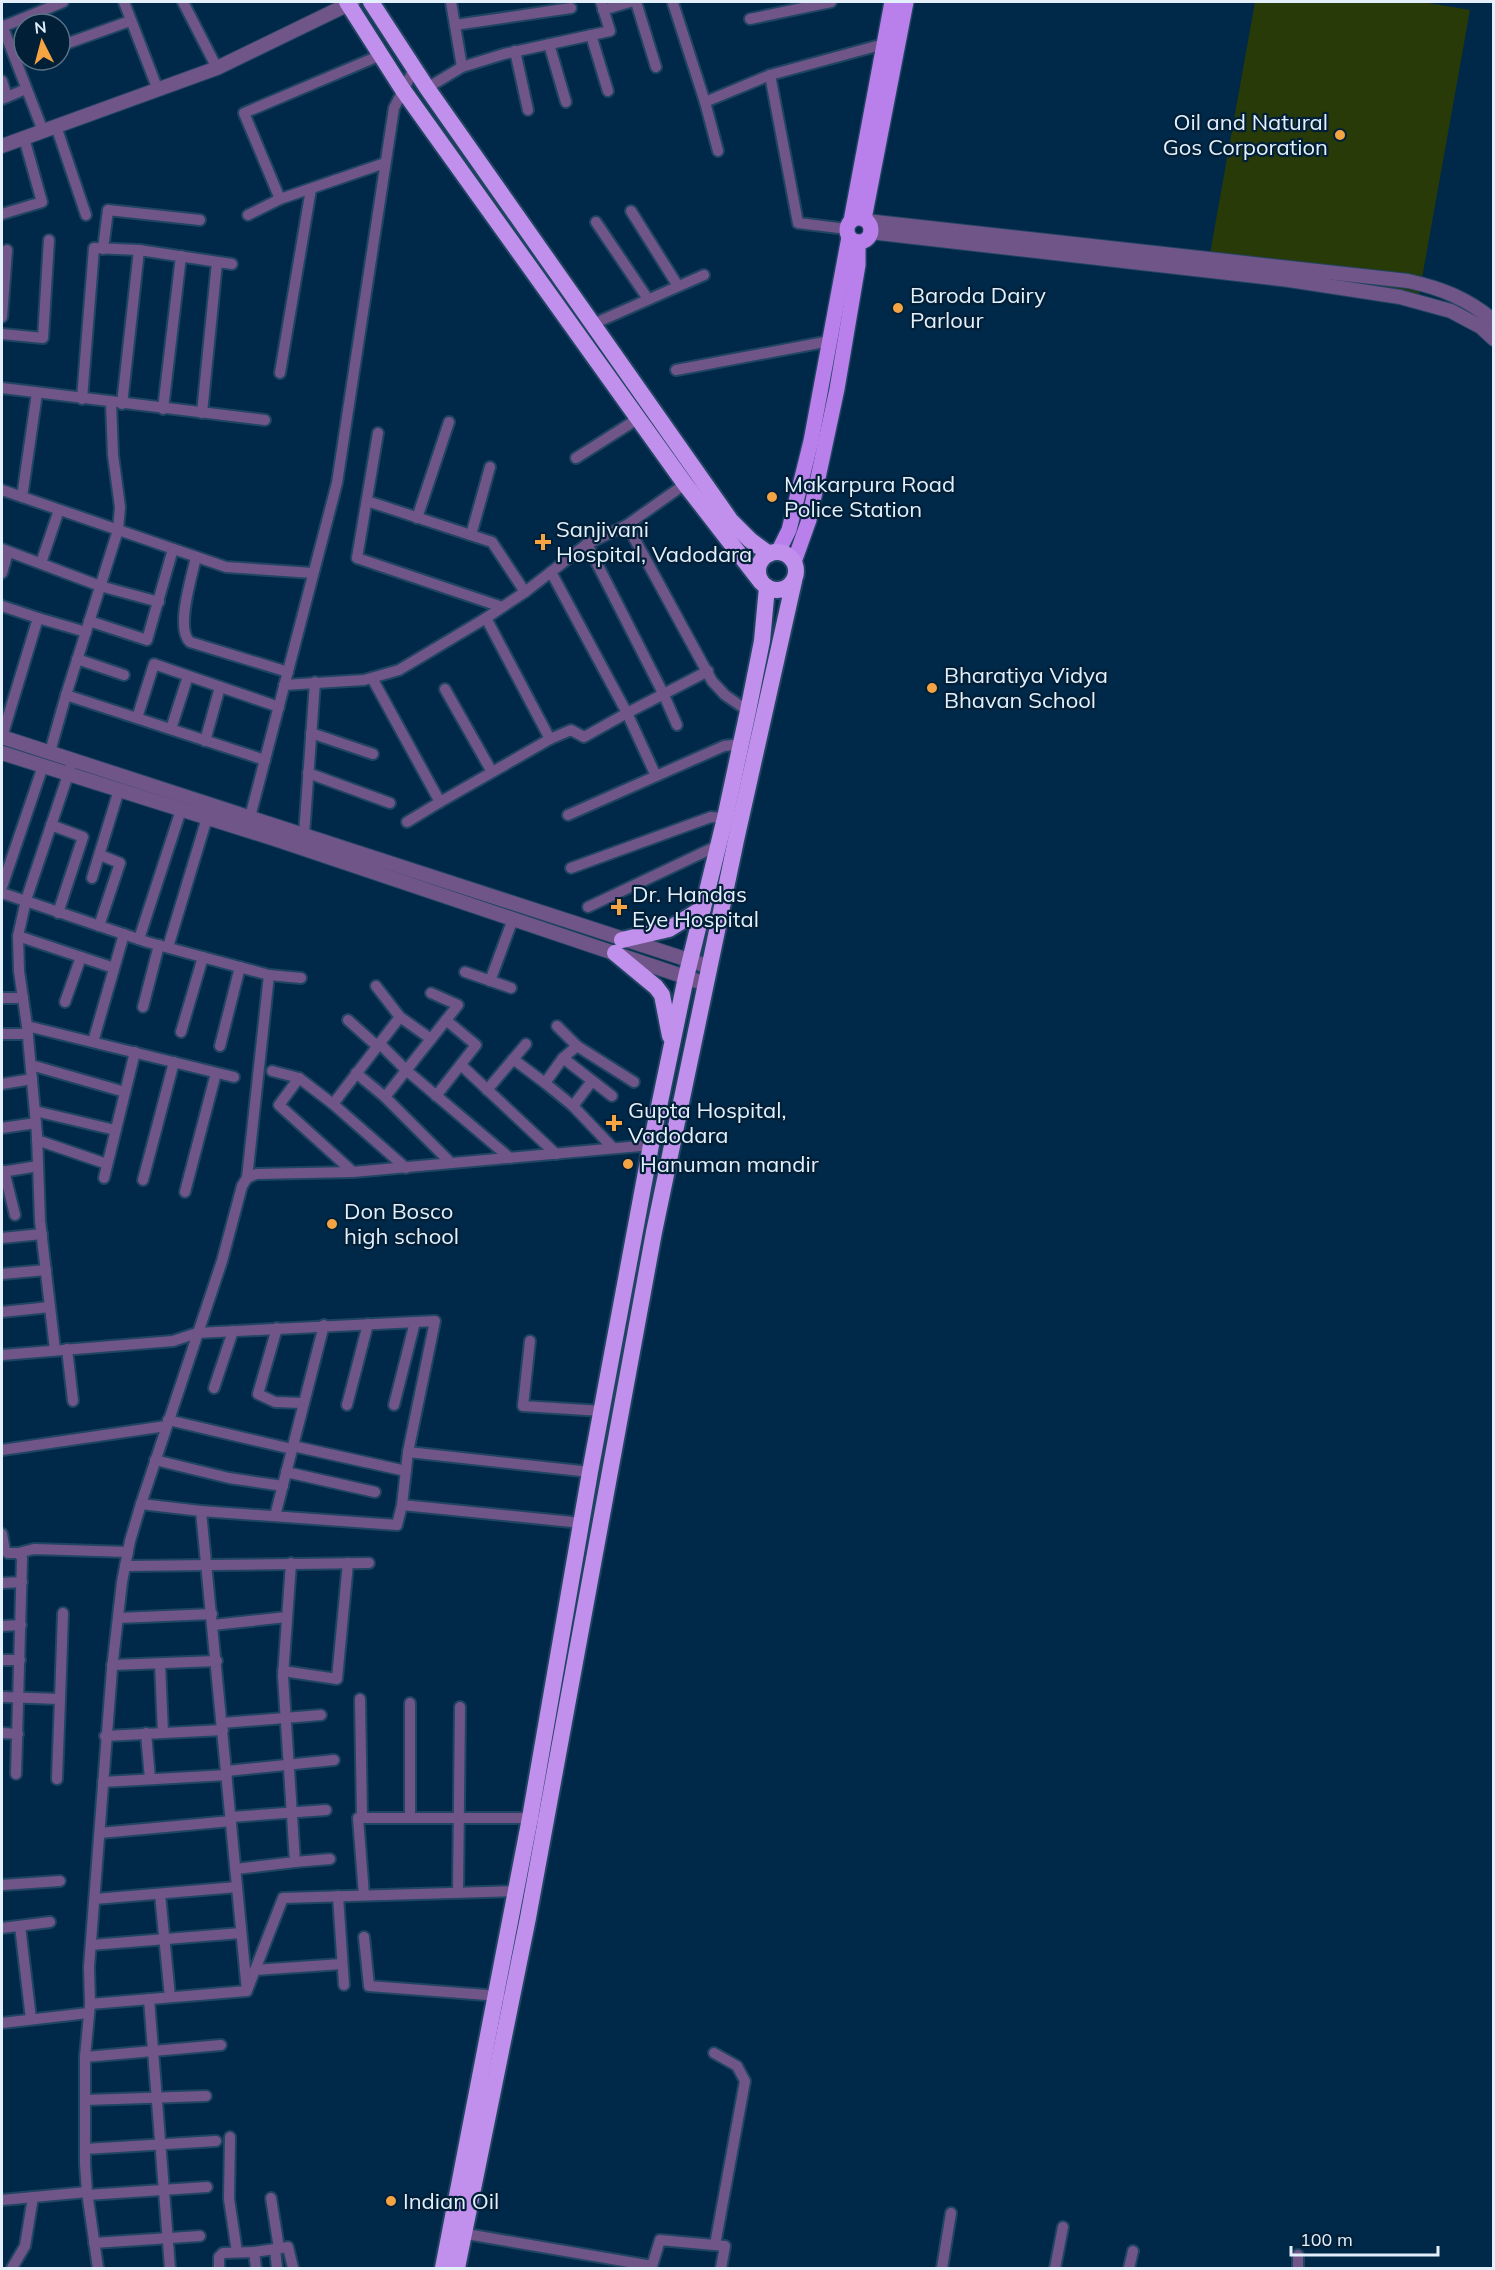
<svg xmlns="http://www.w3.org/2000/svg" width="1495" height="2270" font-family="Mulish,sans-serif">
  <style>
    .green { fill: #283a08 }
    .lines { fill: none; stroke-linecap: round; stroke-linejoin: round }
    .minor-casing { stroke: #204562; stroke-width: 14 }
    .tertiary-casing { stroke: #204562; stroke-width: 16 }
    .primary-casing { stroke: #204562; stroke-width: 18 }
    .trunk-casing { stroke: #204562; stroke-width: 20 }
    .minor { stroke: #705589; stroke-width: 10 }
    .tertiary { stroke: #705589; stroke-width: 14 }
    .primary { stroke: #b97feb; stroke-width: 15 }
    .trunk { stroke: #c190ec; stroke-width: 16 }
    .poi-dot { fill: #f4a443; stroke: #021f38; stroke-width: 2 }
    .labels { text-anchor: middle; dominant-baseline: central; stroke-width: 4.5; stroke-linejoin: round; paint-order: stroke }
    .poi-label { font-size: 22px; fill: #e3f0fc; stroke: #021f38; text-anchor: start }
  </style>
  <rect width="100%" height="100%" fill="#002949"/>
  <path class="green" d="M1255,2H1422L1470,10L1419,295L1209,259Z"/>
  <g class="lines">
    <defs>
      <g id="minor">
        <path d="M124,2L158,90"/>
        <path d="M183,2L217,68"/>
        <path d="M636,2L656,67"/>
        <path d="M673,3L705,102"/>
        <path d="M603,10L630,2"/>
        <path d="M750,19L831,2"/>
        <path d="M2,25L43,131"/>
        <path d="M455,25L571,8"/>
        <path d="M2,27L63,2"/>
        <path d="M591,35L608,91"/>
        <path d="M549,44L566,102"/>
        <path d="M60,46L130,21"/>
        <path d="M515,51L528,110"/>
        <path d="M462,67L504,54L610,31L601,2"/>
        <path d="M770,75L798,223L847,229"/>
        <path d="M2,81L7,97"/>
        <path d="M427,88L462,67L451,2"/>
        <path d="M2,99L26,89"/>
        <path d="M56,126L86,215"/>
        <path d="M718,151L705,102L770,75L884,44"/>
        <path d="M280,199L244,113L381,55"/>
        <path d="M631,211L678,286"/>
        <path d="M2,214L42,202L24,138"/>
        <path d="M248,215L280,199L385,163"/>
        <path d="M596,222L648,299"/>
        <path d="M103,249L108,210L200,220"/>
        <path d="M2,317L7,250"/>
        <path d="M593,324L704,275"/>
        <path d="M2,334L43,338L49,240"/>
        <path d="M676,370L830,341"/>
        <path d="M280,373L311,189"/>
        <path d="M2,388L265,420"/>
        <path d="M82,399L94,248L139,250L232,264"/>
        <path d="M122,404L139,250"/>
        <path d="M163,409L181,256"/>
        <path d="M202,413L217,262"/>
        <path d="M378,433L357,558L502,607"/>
        <path d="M576,458L639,418"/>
        <path d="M2,490L226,567L313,573"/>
        <path d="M22,497L37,393"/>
        <path d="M367,501L492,542L525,592"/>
        <path d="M417,518L449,422"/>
        <path d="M627,525L712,681L725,695L748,711"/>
        <path d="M471,535L490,467"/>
        <path d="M587,544L663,693L677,725"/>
        <path d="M2,549L100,586L159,602"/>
        <path d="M196,557C192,576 175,629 190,642L288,672"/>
        <path d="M41,563L59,510"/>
        <path d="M551,572L627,713L708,671"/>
        <path d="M2,573L8,552"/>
        <path d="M2,606L38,618L2,737"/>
        <path d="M38,618L86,632"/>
        <path d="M486,618L550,739"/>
        <path d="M89,621L147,640L173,549"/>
        <path d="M77,659L124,675"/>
        <path d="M372,678L440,802L550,739L571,730L584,737L627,713L656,776"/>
        <path d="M284,685L364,680L399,670L486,618L525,592L587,544L627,525L685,484"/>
        <path d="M445,689L492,772"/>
        <path d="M66,695L265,760"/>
        <path d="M137,718L154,664L279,707"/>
        <path d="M171,729L188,676"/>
        <path d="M311,733L373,754"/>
        <path d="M205,741L220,687"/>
        <path d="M50,752L66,695L118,530L120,507L113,455L111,403"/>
        <path d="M308,773L390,803"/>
        <path d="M568,815L724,746L741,744"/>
        <path d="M250,817L337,483L394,108L414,69"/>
        <path d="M407,822L440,802"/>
        <path d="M51,825L83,837L58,913"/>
        <path d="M304,835L315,682"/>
        <path d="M571,868L711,817L725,818"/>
        <path d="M92,878L119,790"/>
        <path d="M2,887L43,766"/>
        <path d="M2,893L147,942L269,975L301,978"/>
        <path d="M588,907L719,845"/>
        <path d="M99,926L120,863L100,855"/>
        <path d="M18,936L114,968"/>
        <path d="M139,939L181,810"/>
        <path d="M168,947L207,818"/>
        <path d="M465,972L511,988"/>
        <path d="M490,981L513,919"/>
        <path d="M376,986L400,1017L333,1104L406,1168"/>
        <path d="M2,998H23"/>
        <path d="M65,1002L81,957"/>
        <path d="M143,1007L159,945"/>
        <path d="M400,1017L431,1039"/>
        <path d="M348,1020L377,1046"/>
        <path d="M27,1026L234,1077"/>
        <path d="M557,1026L577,1046"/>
        <path d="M181,1032L203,957"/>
        <path d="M2,1034H28"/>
        <path d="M93,1042L124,934"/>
        <path d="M379,1043L406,1070L510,1158"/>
        <path d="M220,1046L240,967"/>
        <path d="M563,1058L577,1046L634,1082"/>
        <path d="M513,1059L545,1083"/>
        <path d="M31,1065L125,1092"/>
        <path d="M461,1065L556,1154"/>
        <path d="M272,1071L299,1078L333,1104"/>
        <path d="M356,1073L385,1097L451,1163"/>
        <path d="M299,1078L279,1105L353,1172"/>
        <path d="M2,1084L32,1079"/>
        <path d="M487,1090L526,1044"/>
        <path d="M436,1096L476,1045L446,1020"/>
        <path d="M612,1096L563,1058L545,1083L573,1106L613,1148"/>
        <path d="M385,1097L458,1005L431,993"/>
        <path d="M573,1106L592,1081"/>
        <path d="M35,1111L115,1130"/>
        <path d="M2,1128L36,1123"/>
        <path d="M37,1140L107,1164"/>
        <path d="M4,1171L15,1215"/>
        <path d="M2,1172L38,1166"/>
        <path d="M104,1178L135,1052"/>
        <path d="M247,1178L256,1174L353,1172L651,1145"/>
        <path d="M143,1180L174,1062"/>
        <path d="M185,1192L216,1073"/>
        <path d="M2,1238L42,1234"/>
        <path d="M2,1274L46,1270"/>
        <path d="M2,1312L50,1307"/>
        <path d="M277,1328L258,1394L275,1402L304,1403"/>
        <path d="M530,1341L523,1406L602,1411"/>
        <path d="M67,1349L73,1401"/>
        <path d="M55,1350L40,1221L37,1135L27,1026L19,971L18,936L26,900L73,760"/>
        <path d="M2,1355L173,1341L197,1333L435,1321L408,1452L402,1505L397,1525L201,1511L247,1991L90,2004"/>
        <path d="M214,1388L233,1331"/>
        <path d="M347,1405L368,1324"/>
        <path d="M394,1405L415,1322"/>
        <path d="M168,1420L292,1449"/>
        <path d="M293,1446L406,1471"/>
        <path d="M2,1450L166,1426"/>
        <path d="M408,1452L590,1472"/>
        <path d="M155,1460L229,1478L283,1486"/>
        <path d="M286,1472L375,1492"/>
        <path d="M141,1504L201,1511"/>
        <path d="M402,1505L582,1523"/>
        <path d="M275,1516L324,1325"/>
        <path d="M2,1534L5,1551L8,1553H18L22,1558L16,1774"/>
        <path d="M18,1553L34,1549L128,1552"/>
        <path d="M125,1566L369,1563"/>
        <path d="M2,1583L22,1582"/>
        <path d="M118,1618L212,1614"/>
        <path d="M213,1625L287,1617"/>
        <path d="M2,1626L21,1625"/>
        <path d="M2,1660H20"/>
        <path d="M160,1664L163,1733"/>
        <path d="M112,1665L217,1661"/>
        <path d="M283,1671L337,1679L348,1563"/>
        <path d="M2,1697L60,1699L63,1613"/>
        <path d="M360,1699L362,1818"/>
        <path d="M410,1703V1818"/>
        <path d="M222,1723L321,1715"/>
        <path d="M2,1733L18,1734"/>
        <path d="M146,1733L150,1779"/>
        <path d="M105,1736L223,1730"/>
        <path d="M227,1771L334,1760"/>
        <path d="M57,1779L60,1699"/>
        <path d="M103,1782L227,1775"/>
        <path d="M231,1817L326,1810"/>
        <path d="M100,1833L231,1821"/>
        <path d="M295,1862L330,1859"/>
        <path d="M236,1869L295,1862L283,1676L291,1563"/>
        <path d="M2,1885L60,1881"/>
        <path d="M458,1892L460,1707"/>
        <path d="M160,1894L170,1997"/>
        <path d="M364,1895L358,1818H534"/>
        <path d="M338,1896L344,1985"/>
        <path d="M95,1899L237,1887"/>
        <path d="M20,1926L31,2019"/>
        <path d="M2,1928L50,1922"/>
        <path d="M364,1937L369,1986L500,1996"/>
        <path d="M91,1945L241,1933"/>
        <path d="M255,1970L342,1964"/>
        <path d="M248,1988L283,1898L516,1891"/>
        <path d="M149,1999L170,2268"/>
        <path d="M2,2023L88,2013"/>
        <path d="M714,2053L737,2066L745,2081L715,2245"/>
        <path d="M85,2057L221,2045"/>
        <path d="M85,2100L206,2096"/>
        <path d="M230,2137L229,2199L237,2252"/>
        <path d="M85,2149L216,2141"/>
        <path d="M87,2195L207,2187"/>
        <path d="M271,2198L279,2248"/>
        <path d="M2,2200L87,2192"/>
        <path d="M461,2233L652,2266L660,2240L725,2246L721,2268"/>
        <path d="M94,2243L200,2236"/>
        <path d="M275,2249L277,2268"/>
        <path d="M254,2252L256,2268"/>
        <path d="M1298,2255V2268"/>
        <path d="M12,2268L25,2246L33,2197"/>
        <path d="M98,2268L87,2192L85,2164V2057L90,2004L89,1967L112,1669L122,1582L130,1541L141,1504L222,1261L242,1186L247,1178L269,975"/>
        <path d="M219,2268V2257L223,2253L254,2252L288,2247L293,2268"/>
        <path d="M942,2268L951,2213"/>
        <path d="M1055,2268L1063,2227"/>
        <path d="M1129,2268L1133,2251"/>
      </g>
      <g id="tertiary">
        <path d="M2,146L217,68L353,2"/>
        <path d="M866,221L1408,281C1441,288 1468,299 1494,321"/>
        <path d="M870,232L1289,280L1400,297L1451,311L1481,327L1494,339"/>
        <path d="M2,737L710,967"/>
        <path d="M2,753L278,840L706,984"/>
      </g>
      <g id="primary">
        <circle cx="859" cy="230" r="12"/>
        <path d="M864,219L906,2"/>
        <path d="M851,221L892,2"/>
        <path d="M778,552L789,530L811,441L849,237"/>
        <path d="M794,562L809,520L837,389L858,265V242"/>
      </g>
      <g id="trunk">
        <path d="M347,2L403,90L685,484L761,582"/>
        <path d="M371,2L427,88L731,521L750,540L769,554"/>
        <circle cx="777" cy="571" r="19"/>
        <path d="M622,940L669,929L703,908"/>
        <path d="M615,953L656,987L662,995L670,1036"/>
        <path d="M443,2268L530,1818L590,1472L651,1145L686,977L725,818L748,711L762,641L767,587"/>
        <path d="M457,2268L528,1918L654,1232L736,840L794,581"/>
      </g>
    </defs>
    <use href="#minor" class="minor-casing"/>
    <use href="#tertiary" class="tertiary-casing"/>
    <use href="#primary" class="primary-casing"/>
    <use href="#trunk" class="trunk-casing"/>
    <use href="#minor" class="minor"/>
    <use href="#tertiary" class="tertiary"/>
    <use href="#primary" class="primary"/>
    <use href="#trunk" class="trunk"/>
  </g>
  <g class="poi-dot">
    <circle cx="1340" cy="135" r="6"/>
    <circle cx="898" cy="308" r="6"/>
    <circle cx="772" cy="497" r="6"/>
    <path d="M540 533h6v6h6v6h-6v6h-6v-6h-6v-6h6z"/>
    <circle cx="932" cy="688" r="6"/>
    <path d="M616 898h6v6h6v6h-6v6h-6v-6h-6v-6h6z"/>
    <path d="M611 1114h6v6h6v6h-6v6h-6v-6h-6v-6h6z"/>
    <circle cx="628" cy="1164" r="6"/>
    <circle cx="332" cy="1224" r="6"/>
    <circle cx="391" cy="2201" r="6"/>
  </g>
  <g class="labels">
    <g class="poi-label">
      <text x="1328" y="122" text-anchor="end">Oil and Natural<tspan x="1328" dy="25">Gos Corporation</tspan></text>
      <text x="910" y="295">Baroda Dairy<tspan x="910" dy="25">Parlour</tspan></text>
      <text x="784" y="484">Makarpura Road<tspan x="784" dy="25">Police Station</tspan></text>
      <text x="556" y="529">Sanjivani<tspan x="556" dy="25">Hospital, Vadodara</tspan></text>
      <text x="944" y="675">Bharatiya Vidya<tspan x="944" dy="25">Bhavan School</tspan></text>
      <text x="632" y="894">Dr. Handas<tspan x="632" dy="25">Eye Hospital</tspan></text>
      <text x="628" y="1110">Gupta Hospital,<tspan x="628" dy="25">Vadodara</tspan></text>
      <text x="640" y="1164">Hanuman mandir</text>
      <text x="344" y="1211">Don Bosco<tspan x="344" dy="25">high school</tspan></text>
      <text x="403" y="2201">Indian Oil</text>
    </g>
  </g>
  <rect width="1495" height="2270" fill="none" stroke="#e3f0fc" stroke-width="6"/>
  <g transform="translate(42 42) rotate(354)"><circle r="28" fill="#021f38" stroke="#5c7386" stroke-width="1.5"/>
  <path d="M0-4.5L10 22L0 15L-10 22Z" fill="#f4a443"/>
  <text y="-9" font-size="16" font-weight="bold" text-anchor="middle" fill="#e3f0fc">N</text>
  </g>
  <path d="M1291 2246v9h147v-9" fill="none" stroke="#e3f0fc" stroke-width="3"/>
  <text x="1300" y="2246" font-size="18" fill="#e3f0fc" stroke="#021f38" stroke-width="4.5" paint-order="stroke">100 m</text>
</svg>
